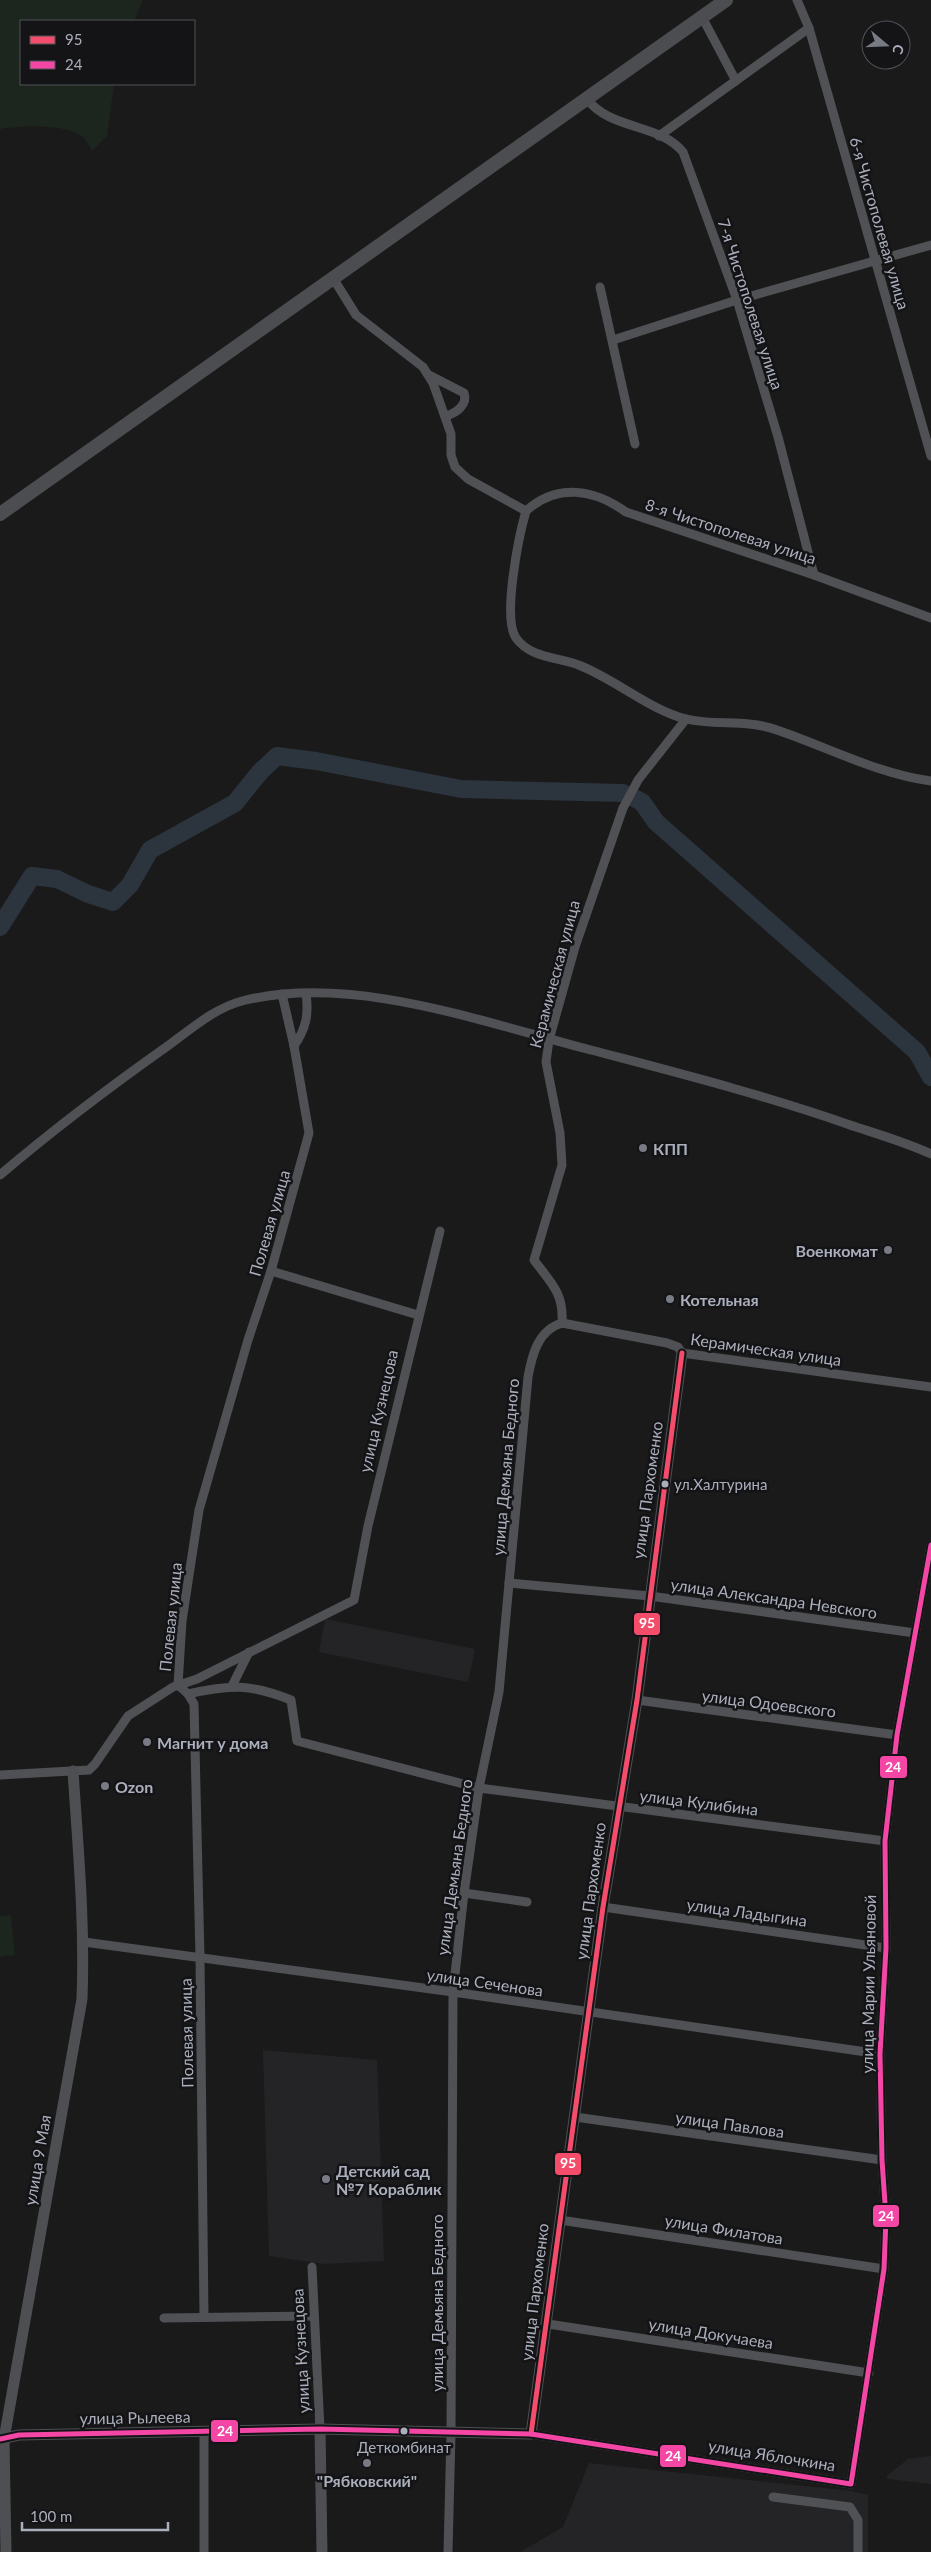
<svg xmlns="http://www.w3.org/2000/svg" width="931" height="2552" font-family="Lato,sans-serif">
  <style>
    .built { fill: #242427 }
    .green { fill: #1d251f }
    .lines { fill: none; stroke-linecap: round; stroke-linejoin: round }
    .river { stroke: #2c343e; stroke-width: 18 }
    .street { stroke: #505155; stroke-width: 9 }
    .secondary { stroke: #4e4f53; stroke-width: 11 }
    .primary { stroke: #4c4d51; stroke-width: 14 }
    .bus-1-casing { stroke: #141417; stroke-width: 9 }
    .bus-2-casing { stroke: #141417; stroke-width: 9 }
    .bus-1 { stroke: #f44d6c; stroke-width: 5 }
    .bus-2 { stroke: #f346a5; stroke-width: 5 }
    .poi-dot { fill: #787b84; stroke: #141417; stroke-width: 2 }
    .bus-dot { fill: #abafbc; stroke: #141417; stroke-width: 2 }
    .labels { text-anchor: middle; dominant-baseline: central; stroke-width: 5; stroke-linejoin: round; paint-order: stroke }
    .bus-label { font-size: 15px; fill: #abafbc; stroke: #141417; text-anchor: start }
    .street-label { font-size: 16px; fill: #abafbc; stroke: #141417 }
    .poi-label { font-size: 16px; font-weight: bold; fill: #abafbc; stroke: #141417; text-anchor: start }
    .line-badge { stroke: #141417; stroke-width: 2 }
    .badge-label { font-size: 14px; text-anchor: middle; font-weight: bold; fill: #fff }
  </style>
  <rect width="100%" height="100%" fill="#1a1a1b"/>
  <g class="built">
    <path d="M325,1619L475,1649L468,1682L319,1652Z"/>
    <path d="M263,2050L377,2060L384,2261L325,2264L269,2256Z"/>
    <path d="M931,2456V2484L887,2479V2476L908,2459Z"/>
    <path d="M589,2463L852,2491L868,2495V2552H520L563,2527Z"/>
  </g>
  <g class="green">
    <path d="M0,0H143L134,21H21V84H114L107,136L92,151C90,147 87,141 84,138C68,123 20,126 0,129Z"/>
    <path d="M11,1915L15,1955L0,1957V1916Z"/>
  </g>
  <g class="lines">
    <g class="river">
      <path d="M634,798L642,802L656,822L917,1052L931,1077"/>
      <path d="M0,927L32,876L57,879L88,894L113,902L130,885L150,850L235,803L260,772L277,756L316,761L461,789L623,793"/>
    </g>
    <g class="street">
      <path d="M797,0L809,28L931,456"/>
      <path d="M702,17L736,81"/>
      <path d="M587,99C610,130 659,123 683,152L737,300L778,437L814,575"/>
      <path d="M659,136L809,28"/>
      <path d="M333,278L356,315L423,367L433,383L451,434V455L455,467L468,479L526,511"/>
      <path d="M600,287L635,444"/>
      <path d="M613,340L737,300L931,245"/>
      <path d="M429,375L464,393C468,405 456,413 446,416"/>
      <path d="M526,511C519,535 502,618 516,638C531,659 560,657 581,666C616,680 650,710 686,719C716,726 747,719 777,730C827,747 878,774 931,781"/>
      <path d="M526,511C557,483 594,489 626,512L814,575L931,618"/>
      <path d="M686,719L638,780L623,808L575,947L549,1040L546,1062L560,1133L562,1165L534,1260C551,1283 564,1293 562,1323L667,1343L678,1347L682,1353L931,1387"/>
      <path d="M294,1046C306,1029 309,1014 306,994"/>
      <path d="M0,1175C54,1129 111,1086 169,1045C191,1029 215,1008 242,1001C353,973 484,1023 591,1050C678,1073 765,1095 850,1125C877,1134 905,1142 931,1154"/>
      <path d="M271,1271L418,1315"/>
      <path d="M509,1583L650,1596L915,1633"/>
      <path d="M232,1686L249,1652"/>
      <path d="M188,1694C230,1684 251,1684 291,1700L297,1741L479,1788L885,1841"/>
      <path d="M637,1700L897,1735"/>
      <path d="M0,1775L89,1770L95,1764L128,1716L173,1687L197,1679L354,1600L368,1526L440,1231"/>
      <path d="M464,1893L527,1902"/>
      <path d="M603,1907L886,1948"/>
      <path d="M84,1942L453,1992L880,2054"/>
      <path d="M575,2117L882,2160"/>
      <path d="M560,2220L884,2269"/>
      <path d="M312,2267L320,2429"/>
      <path d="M204,2317L200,1958L194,1704L188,1694L178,1685L182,1621L199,1510L248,1340L271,1271L309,1133L294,1046L282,994"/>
      <path d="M164,2318L313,2316"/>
      <path d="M548,2324L869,2373"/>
      <path d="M204,2433V2552"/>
      <path d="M531,2434L851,2484L884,2269L886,2218L882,2160L880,2054L886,1948L885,1841L897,1735L931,1545"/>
      <path d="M773,2497L850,2507L858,2520V2552"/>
      <path d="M448,2552L451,2434L453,1992L464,1893L479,1788L499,1692L528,1377C532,1355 538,1330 562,1323"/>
    </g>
    <g class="secondary">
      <path d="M320,2429L322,2552"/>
      <path d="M0,2439L19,2435L320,2429L531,2434L603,1907L637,1700L682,1353"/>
      <path d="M6,2552L4,2439L82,1999C85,1922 78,1848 73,1771"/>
    </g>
    <path class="primary" d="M0,514L726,0"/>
    <defs>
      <path id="bus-1" d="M531,2434L603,1907L637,1700L682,1353"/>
      <path id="bus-2" d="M0,2439L19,2435L320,2429L531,2434L851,2484L884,2269L886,2218L882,2160L880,2054L886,1948L885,1841L897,1735L931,1545"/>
    </defs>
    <use href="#bus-1" class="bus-1-casing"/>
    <use href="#bus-2" class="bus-2-casing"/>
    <use href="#bus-1" class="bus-1"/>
    <use href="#bus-2" class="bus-2"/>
  </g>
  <g class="poi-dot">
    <circle cx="643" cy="1148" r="5"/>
    <circle cx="888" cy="1250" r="5"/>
    <circle cx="670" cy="1299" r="5"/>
    <circle cx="147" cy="1742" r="5"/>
    <circle cx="105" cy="1786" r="5"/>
    <circle cx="326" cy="2179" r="5"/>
    <circle cx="367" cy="2463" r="5"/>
  </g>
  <g class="bus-dot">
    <circle cx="665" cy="1484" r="4.5"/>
    <circle cx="404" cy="2431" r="4.5"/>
  </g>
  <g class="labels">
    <g class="bus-label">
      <text x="674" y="1484">ул.Халтурина</text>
      <text x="404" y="2447" text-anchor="middle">Деткомбинат</text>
    </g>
    <g class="street-label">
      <text transform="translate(880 223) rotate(74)">6-я Чистополевая улица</text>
      <text transform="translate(751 304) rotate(72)">7-я Чистополевая улица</text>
      <text transform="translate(731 531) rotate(18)">8-я Чистополевая улица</text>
      <text transform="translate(554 974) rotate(-75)">Керамическая улица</text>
      <text transform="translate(269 1223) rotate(-74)">Полевая улица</text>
      <text transform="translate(766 1349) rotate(8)">Керамическая улица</text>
      <text transform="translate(378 1411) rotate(-77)">улица Кузнецова</text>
      <text transform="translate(505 1467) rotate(-85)">улица Демьяна Бедного</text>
      <text transform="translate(647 1490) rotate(-82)">улица Пархоменко</text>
      <text transform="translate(774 1598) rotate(8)">улица Александра Невского</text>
      <text transform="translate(170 1617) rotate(-84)">Полевая улица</text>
      <text transform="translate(769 1703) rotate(7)">улица Одоевского</text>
      <text transform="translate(699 1802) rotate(7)">улица Кулибина</text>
      <text transform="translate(454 1867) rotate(-82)">улица Демьяна Бедного</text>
      <text transform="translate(590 1891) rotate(-82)">улица Пархоменко</text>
      <text transform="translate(747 1912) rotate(8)">улица Ладыгина</text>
      <text transform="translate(485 1982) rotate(8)">улица Сеченова</text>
      <text transform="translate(868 1984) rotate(-89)">улица Марии Ульяновой</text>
      <text transform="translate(186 2033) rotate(-91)">Полевая улица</text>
      <text transform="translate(730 2124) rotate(8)">улица Павлова</text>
      <text transform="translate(37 2160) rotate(-80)">улица 9 Мая</text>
      <text transform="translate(724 2229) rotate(9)">улица Филатова</text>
      <text transform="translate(534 2292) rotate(-83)">улица Пархоменко</text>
      <text transform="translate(436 2303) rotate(-90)">улица Демьяна Бедного</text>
      <text transform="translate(711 2333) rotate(9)">улица Докучаева</text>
      <text transform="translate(300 2351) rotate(-93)">улица Кузнецова</text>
      <text transform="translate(135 2417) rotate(-1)">улица Рылеева</text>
      <text transform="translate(772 2455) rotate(9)">улица Яблочкина</text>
    </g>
    <g class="poi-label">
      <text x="653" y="1148">КПП</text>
      <text x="878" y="1250" text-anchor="end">Военкомат</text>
      <text x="680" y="1299">Котельная</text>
      <text x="157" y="1742">Магнит у дома</text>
      <text x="115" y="1786">Ozon</text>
      <text x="336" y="2170">Детский сад<tspan x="336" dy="18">№7 Кораблик</tspan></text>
      <text x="367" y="2480" text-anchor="middle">"Рябковский"</text>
    </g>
  </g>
  <g class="line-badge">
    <rect x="633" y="1612" width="28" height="24" rx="5" fill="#f44d6c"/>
    <rect x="879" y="1755" width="29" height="24" rx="5" fill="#f346a5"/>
    <rect x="554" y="2152" width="28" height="24" rx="5" fill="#f44d6c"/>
    <rect x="872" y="2204" width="28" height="24" rx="5" fill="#f346a5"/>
    <rect x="210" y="2419" width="29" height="24" rx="5" fill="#f346a5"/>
    <rect x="659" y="2444" width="28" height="24" rx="5" fill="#f346a5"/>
  </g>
  <g class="badge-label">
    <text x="647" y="1628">95</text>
    <text x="893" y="1772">24</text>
    <text x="568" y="2168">95</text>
    <text x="886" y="2221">24</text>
    <text x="225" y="2436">24</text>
    <text x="673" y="2461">24</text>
  </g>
  <rect x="20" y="20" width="175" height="65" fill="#141417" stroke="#505259"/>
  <rect x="30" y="36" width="25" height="8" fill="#f44d6c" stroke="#505259"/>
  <text x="65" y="45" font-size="15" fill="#abafbc">95</text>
  <rect x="30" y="61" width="25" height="8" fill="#f346a5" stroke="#505259"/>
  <text x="65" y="70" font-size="15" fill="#abafbc">24</text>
  <g transform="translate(886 45) rotate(109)"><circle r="24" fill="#141417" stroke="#505259"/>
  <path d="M0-4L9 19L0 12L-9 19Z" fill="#787b84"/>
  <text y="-8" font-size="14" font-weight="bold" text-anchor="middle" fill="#abafbc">С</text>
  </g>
  <path d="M22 2522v8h146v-8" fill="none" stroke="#abafbc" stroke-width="2.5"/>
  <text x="30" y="2522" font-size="15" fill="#abafbc" stroke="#141417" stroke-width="4" paint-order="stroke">100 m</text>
</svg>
